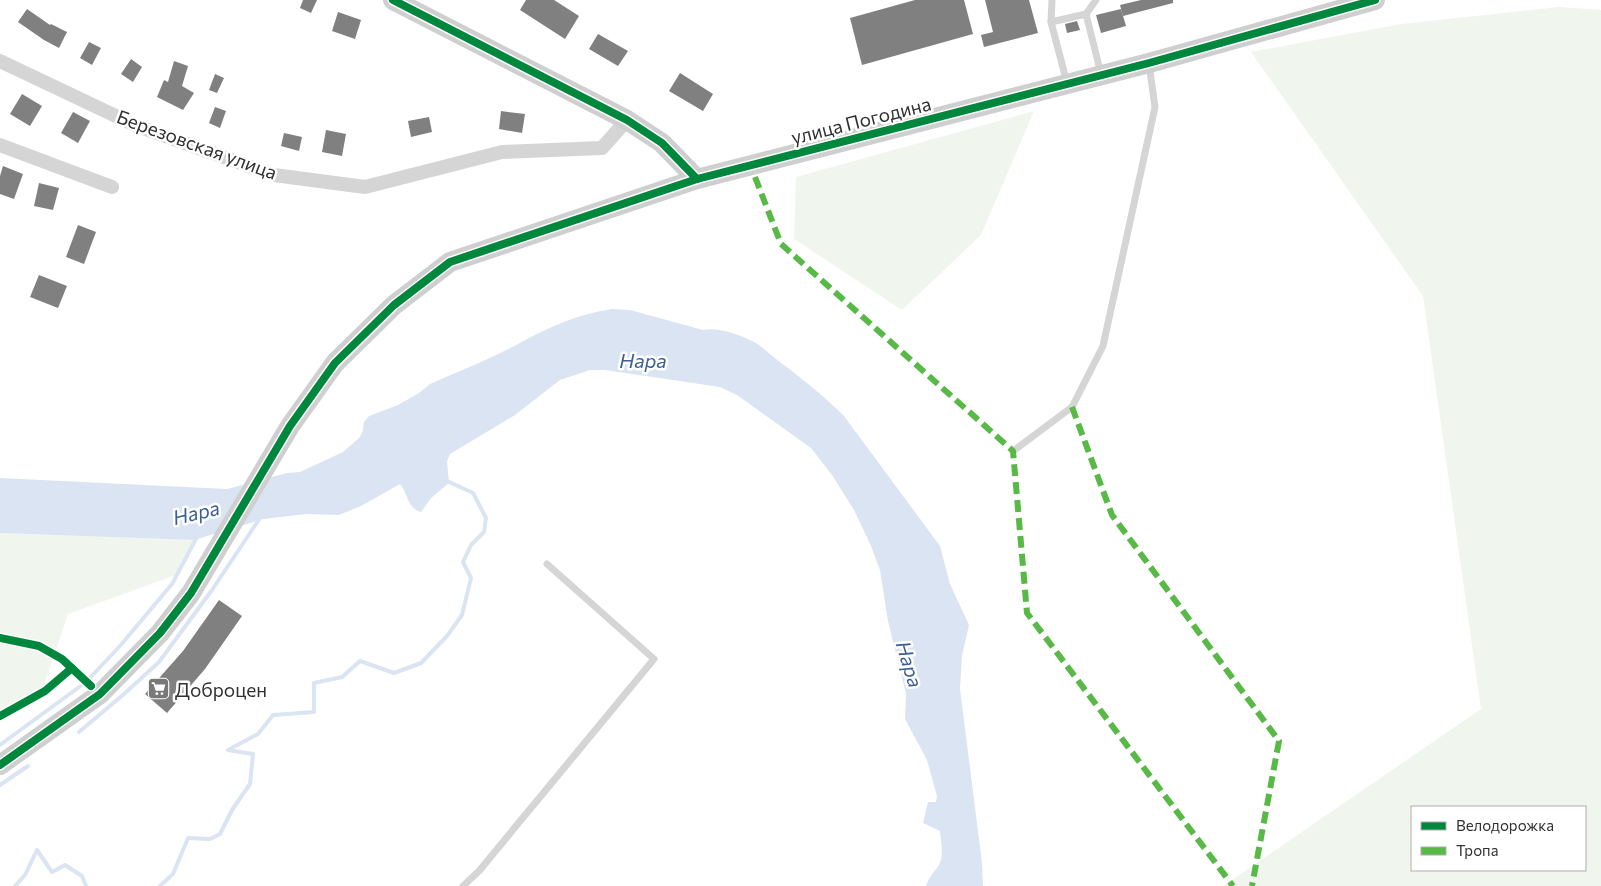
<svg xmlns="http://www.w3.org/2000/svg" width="1601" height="886" font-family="Commissioner,sans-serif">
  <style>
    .green { fill: #f0f6ed; fill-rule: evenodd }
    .water { fill: #dbe4f2 }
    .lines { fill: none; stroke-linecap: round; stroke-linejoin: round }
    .stream { stroke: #dbe4f2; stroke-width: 4 }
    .building { fill: #808080 }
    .lane { stroke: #d5d5d5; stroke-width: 7 }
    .street { stroke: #d5d5d5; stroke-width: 14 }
    .secondary { stroke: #cfcfcf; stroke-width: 20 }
    .quiet { stroke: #58b947; stroke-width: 6; stroke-dasharray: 12 6; stroke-linecap: butt }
    .cycleway-casing { stroke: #fff; stroke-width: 11 }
    .cycleway { stroke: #00873e; stroke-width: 8 }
    .labels { text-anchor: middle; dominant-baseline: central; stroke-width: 5; stroke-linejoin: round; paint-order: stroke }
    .street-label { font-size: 19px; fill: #313131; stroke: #fff }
    .poi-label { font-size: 19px; fill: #313131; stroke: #fff; text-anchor: start }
    .water-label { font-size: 20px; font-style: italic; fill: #3d5f95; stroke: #fff }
  </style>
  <rect width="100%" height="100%" fill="#fff"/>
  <g class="green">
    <path d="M1559,7L1601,10V886H1223L1481,709L1423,296L1251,52L1401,24ZM1412,807H1585V870H1412Z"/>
    <path d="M1034,111L981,235L902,310L794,239L796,177Z"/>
    <path d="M0,533L194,540L176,575L68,614L43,688L0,717Z"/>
  </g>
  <path class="water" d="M612,309L630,310L703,330C718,327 738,334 752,341C761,345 768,353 776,359C800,377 823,395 844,416L940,546L950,584L969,625L962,656L960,689L982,863L983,886H926C928,879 932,874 937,868C945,857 941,844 940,831L923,823L928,802H936L937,796L927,760L905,719L906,694L888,621L880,570L871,546L854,510L832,475L811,448L737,395L720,387L605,370H590L560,380L515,415L450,454L447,461L449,483L431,498L421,512C406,507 409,495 400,484L361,506L339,515L307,514L263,519L194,540L0,533V478L227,489L287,473L300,472L343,452L360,437L363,430L364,422L369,416L398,405L419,393L430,384C459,371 490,359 518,344C549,327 578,314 612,309Z"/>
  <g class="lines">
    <g class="stream">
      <path d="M79,732L124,694L159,662L212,590L260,518"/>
      <path d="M0,745L86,682L120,646L172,584L197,537"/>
      <path d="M0,785L28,766"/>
      <path d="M15,886L25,875L37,850L52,872L65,865L82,876L86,886"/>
      <path d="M160,886L173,874L188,838L210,839L220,834L232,810L250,784L253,754L228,750L258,734L273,715L314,712V683L342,677L360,661L394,673L421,663L447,636L462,615L471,578L463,562L471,545L484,532L486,518L473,493L445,480"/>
    </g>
  </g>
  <g class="building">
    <path d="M303,0H317L311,13L300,8Z"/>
    <path d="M526,0H554L579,16L565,39L520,10Z"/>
    <path d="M915,0H964L973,34L862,65L850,18Z"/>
    <path d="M985,0H1029L1038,33L984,47L981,35L993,32Z"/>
    <path d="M1141,0H1173V3L1123,16L1120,5Z"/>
    <path d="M27,9L50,25L51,24L67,32L59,48L44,40L18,22Z"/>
    <path d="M1121,9L1126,26L1101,33L1096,15Z"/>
    <path d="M338,12L361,20L355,39L332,31Z"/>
    <path d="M1077,21L1080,30L1067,33L1065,24Z"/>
    <path d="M598,34L628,51L618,66L589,49Z"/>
    <path d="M89,42L101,48L92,65L80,58Z"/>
    <path d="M131,59L142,67L133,82L121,74Z"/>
    <path d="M174,61L188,66L182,86L194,93L183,110L157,97L164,80L168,82Z"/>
    <path d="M680,73L713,94L703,111L669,91Z"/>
    <path d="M215,74L224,78L217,93L209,90Z"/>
    <path d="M22,94L42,106L30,126L10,114Z"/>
    <path d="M215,107L226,111L220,128L209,123Z"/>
    <path d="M501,111L525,114L522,133L499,129Z"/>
    <path d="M73,112L90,121L78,143L61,133Z"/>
    <path d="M429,117L432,132L411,137L408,121Z"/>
    <path d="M326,130L346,134L342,156L322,152Z"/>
    <path d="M284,133L302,137L299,151L281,146Z"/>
    <path d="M3,166L23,174L14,199L0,194V176Z"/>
    <path d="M39,183L59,188L53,210L34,206Z"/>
    <path d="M78,225L96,232L84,264L66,257Z"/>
    <path d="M39,275L67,286L58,308L30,297Z"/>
    <path d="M219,600L242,616L205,669L167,713L145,694L183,651Z"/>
  </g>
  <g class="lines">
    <g class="lane">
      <path d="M1052,0L1051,22L1067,83"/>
      <path d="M1086,14L1096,0"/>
      <path d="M1051,22L1086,14L1101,74"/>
      <path d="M1013,451L1072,407L1103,346L1155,107L1149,64"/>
      <path d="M463,886L479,871L654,659L547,564"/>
    </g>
    <g class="street">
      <path d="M0,61L137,126L274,175L365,187L502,152L602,148L627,120"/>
      <path d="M0,145L112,187"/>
    </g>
    <g class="secondary">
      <path d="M393,0L627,120L662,143L697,179L1149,63L1375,0"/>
      <path d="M0,765L100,694L160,633L191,593L290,426L335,363L394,305L450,262L697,179"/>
    </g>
    <g class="quiet">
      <path d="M755,177L781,244L1013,451L1027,613L1233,886"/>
      <path d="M1072,407L1112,515L1279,741L1252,886"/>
    </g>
    <defs>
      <g id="cycleway">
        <path d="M393,0L627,120L662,143L697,179L1149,63L1375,0"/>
        <path d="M0,638L39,646L62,659L91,686"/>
        <path d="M0,716L45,691L72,668"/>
        <path d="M0,765L100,694L160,633L191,593L290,426L335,363L394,305L450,262L697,179"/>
      </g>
    </defs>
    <use href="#cycleway" class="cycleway-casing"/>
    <use href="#cycleway" class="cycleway"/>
  </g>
  <defs>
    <symbol id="supermarket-square" viewBox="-11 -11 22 22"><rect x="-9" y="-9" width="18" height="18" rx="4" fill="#797979" stroke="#fff"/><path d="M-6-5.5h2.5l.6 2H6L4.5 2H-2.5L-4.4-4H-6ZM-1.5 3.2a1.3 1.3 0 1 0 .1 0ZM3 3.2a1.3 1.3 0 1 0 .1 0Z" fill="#fff"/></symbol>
  </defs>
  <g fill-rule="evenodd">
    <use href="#supermarket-square" x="146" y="676" width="25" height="25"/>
  </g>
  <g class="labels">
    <g class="street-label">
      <text transform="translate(861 120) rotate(-14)">улица Погодина</text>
      <text transform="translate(197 144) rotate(20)">Березовская улица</text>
    </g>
    <g class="poi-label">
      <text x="175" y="689">Доброцен</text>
    </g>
    <g class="water-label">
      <text x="643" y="360">Нара</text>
      <text transform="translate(196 512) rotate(-13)">Нара</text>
      <text transform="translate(910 664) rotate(73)">Нара</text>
    </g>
  </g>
  <rect x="1411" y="806" width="175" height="65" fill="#ffffff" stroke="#adadad"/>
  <rect x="1421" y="822" width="25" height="8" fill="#00873e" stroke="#adadad"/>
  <text x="1456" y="831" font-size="15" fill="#313131">Велодорожка</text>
  <rect x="1421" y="847" width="25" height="8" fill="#58b947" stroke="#adadad"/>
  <text x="1456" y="856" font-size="15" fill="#313131">Тропа</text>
</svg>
